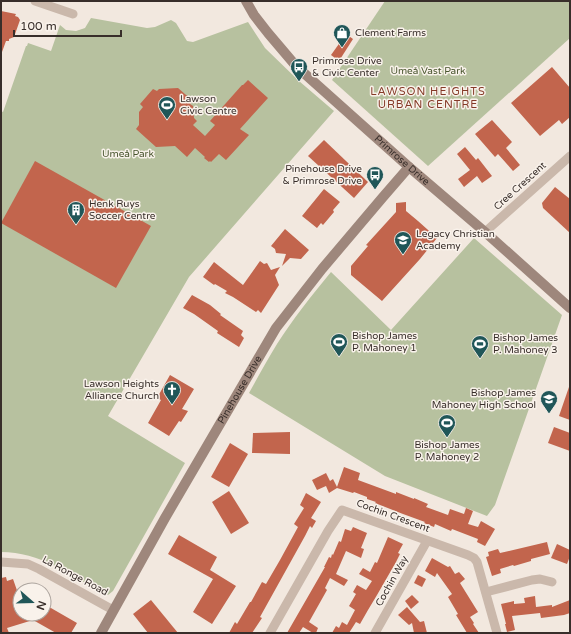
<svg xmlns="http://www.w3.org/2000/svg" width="571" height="634" font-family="'Varela Round',sans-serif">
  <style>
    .green { fill: #b7c19f }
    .building { fill: #c2654d }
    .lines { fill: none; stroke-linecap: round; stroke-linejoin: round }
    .street { stroke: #cab8ab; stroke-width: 9 }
    .secondary { stroke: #9e877c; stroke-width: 10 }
    .labels { text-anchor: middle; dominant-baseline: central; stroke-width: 3; stroke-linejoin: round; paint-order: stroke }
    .poi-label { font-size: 10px; fill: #382e2a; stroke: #f9f2eb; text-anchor: start }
    .park-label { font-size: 10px; fill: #48552e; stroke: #f9f2eb }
    .street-label { font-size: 10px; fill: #382e2a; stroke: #f9f2eb }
    .neighbourhood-label { font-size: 11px; letter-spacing: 1px; fill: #843926; stroke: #f9f2eb }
  </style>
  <rect width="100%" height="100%" fill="#f2e8df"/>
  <g class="green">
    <path d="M385,1H570V38L428,166L332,80Z"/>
    <path d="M91,18L147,28L155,27L171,20L176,23L187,41L193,42L248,22L265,48L299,81L334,111L189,277L108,416L185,463L113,591L108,595L102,593C70,574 40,552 1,552V111L3,112L26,46H27L28,43L51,51L60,25L66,30L76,31L85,28Z"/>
    <path d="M474,238L562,315L495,505L487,516L385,476L249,393C258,377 267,360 277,344C293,319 312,295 331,272L391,330Z"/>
  </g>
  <g class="building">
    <path d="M1,11L16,14L15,16L18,17L20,20L14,37L9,39V41H6L2,52H1Z"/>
    <path d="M346,34L353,39L339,61L331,55Z"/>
    <path d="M552,67L570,88V117L562,124L559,120L540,136L511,103Z"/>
    <path d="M248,80L268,98L240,129L249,135L226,160L219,154L211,162L210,161L209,162L204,158L205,157L195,148L187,157L175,146L156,147L136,129L139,125V112L143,107L140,104L153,89L157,91L159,89L178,88L193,101L190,104L193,106L194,118L197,121L193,125L205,136L215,125L210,121L242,85H243Z"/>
    <path d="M492,120L512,142L506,148L520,165L513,171L498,154L495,157L475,134Z"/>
    <path d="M324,140L368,182L354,198L308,156Z"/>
    <path d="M465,147L476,160L478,158L492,176L482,183L477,176L464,187L458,179L470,170L457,154Z"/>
    <path d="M35,161L151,226L116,288L1,223Z"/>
    <path d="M555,187L570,199V233L543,208L542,203Z"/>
    <path d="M324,189L340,202L333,210L334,212L323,225L321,223L317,228L302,216Z"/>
    <path d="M406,202V211L418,221L437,238L420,259L382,301L351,275V266L368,246L366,245L396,212V203Z"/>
    <path d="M285,229L309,250L301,259L290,258L282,266L286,254L276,253L275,249L271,246Z"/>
    <path d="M260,261L264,264L267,263L271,270L280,267L275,275L279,285L261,313L258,310L256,312L233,297L225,293L227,291L215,284L214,285L203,277L214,262L243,285Z"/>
    <path d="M192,295L210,305L221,314L220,315L243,331L241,335L244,338L239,347L217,333L218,331L194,314L183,308Z"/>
    <path d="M170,375L194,389L182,409L188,411L181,422L179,421L169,436L148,423L161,400L157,398Z"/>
    <path d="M569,387L570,388V420L559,416Z"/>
    <path d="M554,427L570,433V451L548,443Z"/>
    <path d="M290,432V454L252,453L253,433Z"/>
    <path d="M230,443L248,454L229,487L211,477Z"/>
    <path d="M344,467L360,473L358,480L396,494V492L414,499V498L428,504L426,507L448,515L450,509L464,514L466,508L473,511L468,524L478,527L481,521L495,529L485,546L477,542L478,539L452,529L451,531L435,524L434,527L424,523L425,522L403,514L375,503L376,502L367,499V497L354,492L353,493L337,488L329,493L326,486L317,490L312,480L326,473L330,481L333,479L337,487Z"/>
    <path d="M229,491L249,523L231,534L212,502Z"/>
    <path d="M306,493L321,502L311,518L316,521L312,528L310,526L305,536L260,617L262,618L252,633H229L235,622L237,624L250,602H251L262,582L266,584L280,560L298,527L294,524L304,508L300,505Z"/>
    <path d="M353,527L367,533L361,548L364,549L361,558L346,551L336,574L348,580L344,586L330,578L325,588L327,590L309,622L318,628L316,633H313L303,627L299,633H287L325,567H324L329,557L331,558L332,554L333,555L339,541L341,542L345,529L351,531Z"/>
    <path d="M179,535L217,557L210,570L236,586L212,624L193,612L213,579L168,554Z"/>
    <path d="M388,537L403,544L398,553L400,554L396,562L377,595L368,610L360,624L356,622L349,633H332L336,626L339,628L342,622L347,625L355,610L349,606L356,594L353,592L357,585L366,590L372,581L359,574L363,568L370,572L375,562L377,563Z"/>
    <path d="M547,542L550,554L531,559V561L514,566L513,565L500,569L501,573L492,576L486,557L489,556L488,552L498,549L500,553Z"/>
    <path d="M557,544L570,550V556L567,564L551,558Z"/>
    <path d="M432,558L448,567L450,566L455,574L459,572L465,579L460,583L478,612L470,617L474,623L473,624L479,633H467L456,615L458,614L448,597L452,594L437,573L435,577L425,571Z"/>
    <path d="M418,575L426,579L422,587L414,583Z"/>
    <path d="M6,577L7,581L13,579L20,599V614H44V604L77,623L71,633H56L33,620L7,628L9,633H1V578Z"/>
    <path d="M412,595L419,602L411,609L405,601Z"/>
    <path d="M535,596L536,607L552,605V607L570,600V613L564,615L541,618L540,613L512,616L515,630L507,632L505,624H506L501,604L514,601V604L525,603L524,598Z"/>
    <path d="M151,600L178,633H148L133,614Z"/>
    <path d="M407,607L420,622L424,621L427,633H414L412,623L409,625L398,615Z"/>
  </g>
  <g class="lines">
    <g class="street">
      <path d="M35,1L73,14"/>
      <path d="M485,232L570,156"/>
      <path d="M1,562L28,564L39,569L113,610"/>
      <path d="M486,592L532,580L540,579L552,582"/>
      <path d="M270,633L328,531L342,510L468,555L474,558L477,562L497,633"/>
      <path d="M375,633L427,541"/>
    </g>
    <g class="secondary">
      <path id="s1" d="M246,1L254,15L268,33L296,66L409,167L485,232L570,308"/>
      <path id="s2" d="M101,633L165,518L276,328L322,269L383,197L409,167"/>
    </g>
  </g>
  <defs>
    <symbol id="shop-pin" viewBox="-11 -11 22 30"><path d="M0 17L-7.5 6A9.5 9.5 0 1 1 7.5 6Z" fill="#205658" stroke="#f9f2eb"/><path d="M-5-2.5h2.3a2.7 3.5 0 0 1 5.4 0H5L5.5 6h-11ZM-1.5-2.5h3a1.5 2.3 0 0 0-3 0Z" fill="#fff"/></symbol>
    <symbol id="bus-pin" viewBox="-11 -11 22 30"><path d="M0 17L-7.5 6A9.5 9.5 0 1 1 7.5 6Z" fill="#205658" stroke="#f9f2eb"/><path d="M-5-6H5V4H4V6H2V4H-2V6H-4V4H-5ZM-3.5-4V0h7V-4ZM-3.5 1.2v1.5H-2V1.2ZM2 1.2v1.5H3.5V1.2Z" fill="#fff"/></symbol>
    <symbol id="stadium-pin" viewBox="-11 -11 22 30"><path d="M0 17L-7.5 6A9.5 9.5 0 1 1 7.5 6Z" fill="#205658" stroke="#f9f2eb"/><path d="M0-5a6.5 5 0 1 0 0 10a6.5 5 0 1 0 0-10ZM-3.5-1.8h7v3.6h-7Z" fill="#fff"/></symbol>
    <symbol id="building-pin" viewBox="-11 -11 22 30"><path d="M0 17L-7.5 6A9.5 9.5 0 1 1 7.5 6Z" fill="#205658" stroke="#f9f2eb"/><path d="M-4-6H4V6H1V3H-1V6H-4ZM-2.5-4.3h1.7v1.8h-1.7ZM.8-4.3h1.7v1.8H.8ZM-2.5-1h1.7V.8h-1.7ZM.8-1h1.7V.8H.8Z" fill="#fff"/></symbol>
    <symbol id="school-pin" viewBox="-11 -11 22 30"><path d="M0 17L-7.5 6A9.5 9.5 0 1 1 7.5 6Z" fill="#205658" stroke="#f9f2eb"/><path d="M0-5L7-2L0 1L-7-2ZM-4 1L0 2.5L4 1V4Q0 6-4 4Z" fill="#fff"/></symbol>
    <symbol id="church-pin" viewBox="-11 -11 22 30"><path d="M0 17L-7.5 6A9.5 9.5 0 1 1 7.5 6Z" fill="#205658" stroke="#f9f2eb"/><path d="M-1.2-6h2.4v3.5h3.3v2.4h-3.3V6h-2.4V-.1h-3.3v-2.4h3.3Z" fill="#fff"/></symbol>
  </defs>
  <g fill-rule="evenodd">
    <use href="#shop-pin" x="332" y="23" width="20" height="27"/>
    <use href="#bus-pin" x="289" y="57" width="20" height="27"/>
    <use href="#stadium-pin" x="157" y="95" width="20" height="27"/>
    <use href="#bus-pin" x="365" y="165" width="20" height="27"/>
    <use href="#building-pin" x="66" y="200" width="20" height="27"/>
    <use href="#school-pin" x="393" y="230" width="20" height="27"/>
    <use href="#stadium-pin" x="329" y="332" width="20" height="27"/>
    <use href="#stadium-pin" x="470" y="334" width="20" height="27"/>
    <use href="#church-pin" x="162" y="380" width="20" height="27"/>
    <use href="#school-pin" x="539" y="389" width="20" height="27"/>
    <use href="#stadium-pin" x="437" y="413" width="20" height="27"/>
  </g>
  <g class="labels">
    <g class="poi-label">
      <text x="355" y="33">Clement Farms</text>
      <text x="312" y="61">Primrose Drive<tspan x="312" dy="12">&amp; Civic Center</tspan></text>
      <text x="180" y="99">Lawson<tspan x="180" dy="12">Civic Centre</tspan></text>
      <text x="362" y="169" text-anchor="end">Pinehouse Drive<tspan x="362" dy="12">&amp; Primrose Drive</tspan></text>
      <text x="89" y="204">Henk Ruys<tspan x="89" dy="12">Soccer Centre</tspan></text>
      <text x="416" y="234">Legacy Christian<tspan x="416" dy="12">Academy</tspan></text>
      <text x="352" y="336">Bishop James<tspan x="352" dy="12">P. Mahoney 1</tspan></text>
      <text x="493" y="338">Bishop James<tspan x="493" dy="12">P. Mahoney 3</tspan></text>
      <text x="159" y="384" text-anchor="end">Lawson Heights<tspan x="159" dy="12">Alliance Church</tspan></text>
      <text x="536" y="393" text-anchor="end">Bishop James<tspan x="536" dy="12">Mahoney High School</tspan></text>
      <text x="447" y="445" text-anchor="middle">Bishop James<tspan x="447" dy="12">P. Mahoney 2</tspan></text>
    </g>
    <g class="park-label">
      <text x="428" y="71">Umeå Vast Park</text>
      <text x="128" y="154">Umeå Park</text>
    </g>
    <g class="street-label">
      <text stroke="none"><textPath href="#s1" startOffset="224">Primrose Drive</textPath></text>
      <text transform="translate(520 186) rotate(-42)">Cree Crescent</text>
      <text stroke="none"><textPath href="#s2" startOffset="280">Pinehouse Drive</textPath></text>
      <text transform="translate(393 516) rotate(20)">Cochin Crescent</text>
      <text transform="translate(75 576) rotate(28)">La Ronge Road</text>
      <text transform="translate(392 581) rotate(-61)">Cochin Way</text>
    </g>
    <g class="neighbourhood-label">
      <text x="428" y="91">LAWSON HEIGHTS<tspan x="428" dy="13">URBAN CENTRE</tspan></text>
    </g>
  </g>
  <rect width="571" height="634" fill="none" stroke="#382e2a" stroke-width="4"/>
  <g transform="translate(32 602) rotate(110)"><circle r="19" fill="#f9f2eb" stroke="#aca49e"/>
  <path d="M0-3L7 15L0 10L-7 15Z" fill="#205658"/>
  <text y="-6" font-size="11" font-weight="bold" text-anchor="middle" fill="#382e2a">N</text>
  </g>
  <path d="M14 30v6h107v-6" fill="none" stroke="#382e2a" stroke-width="2"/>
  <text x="20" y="30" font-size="12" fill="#382e2a" stroke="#f9f2eb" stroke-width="3" paint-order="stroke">100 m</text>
</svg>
